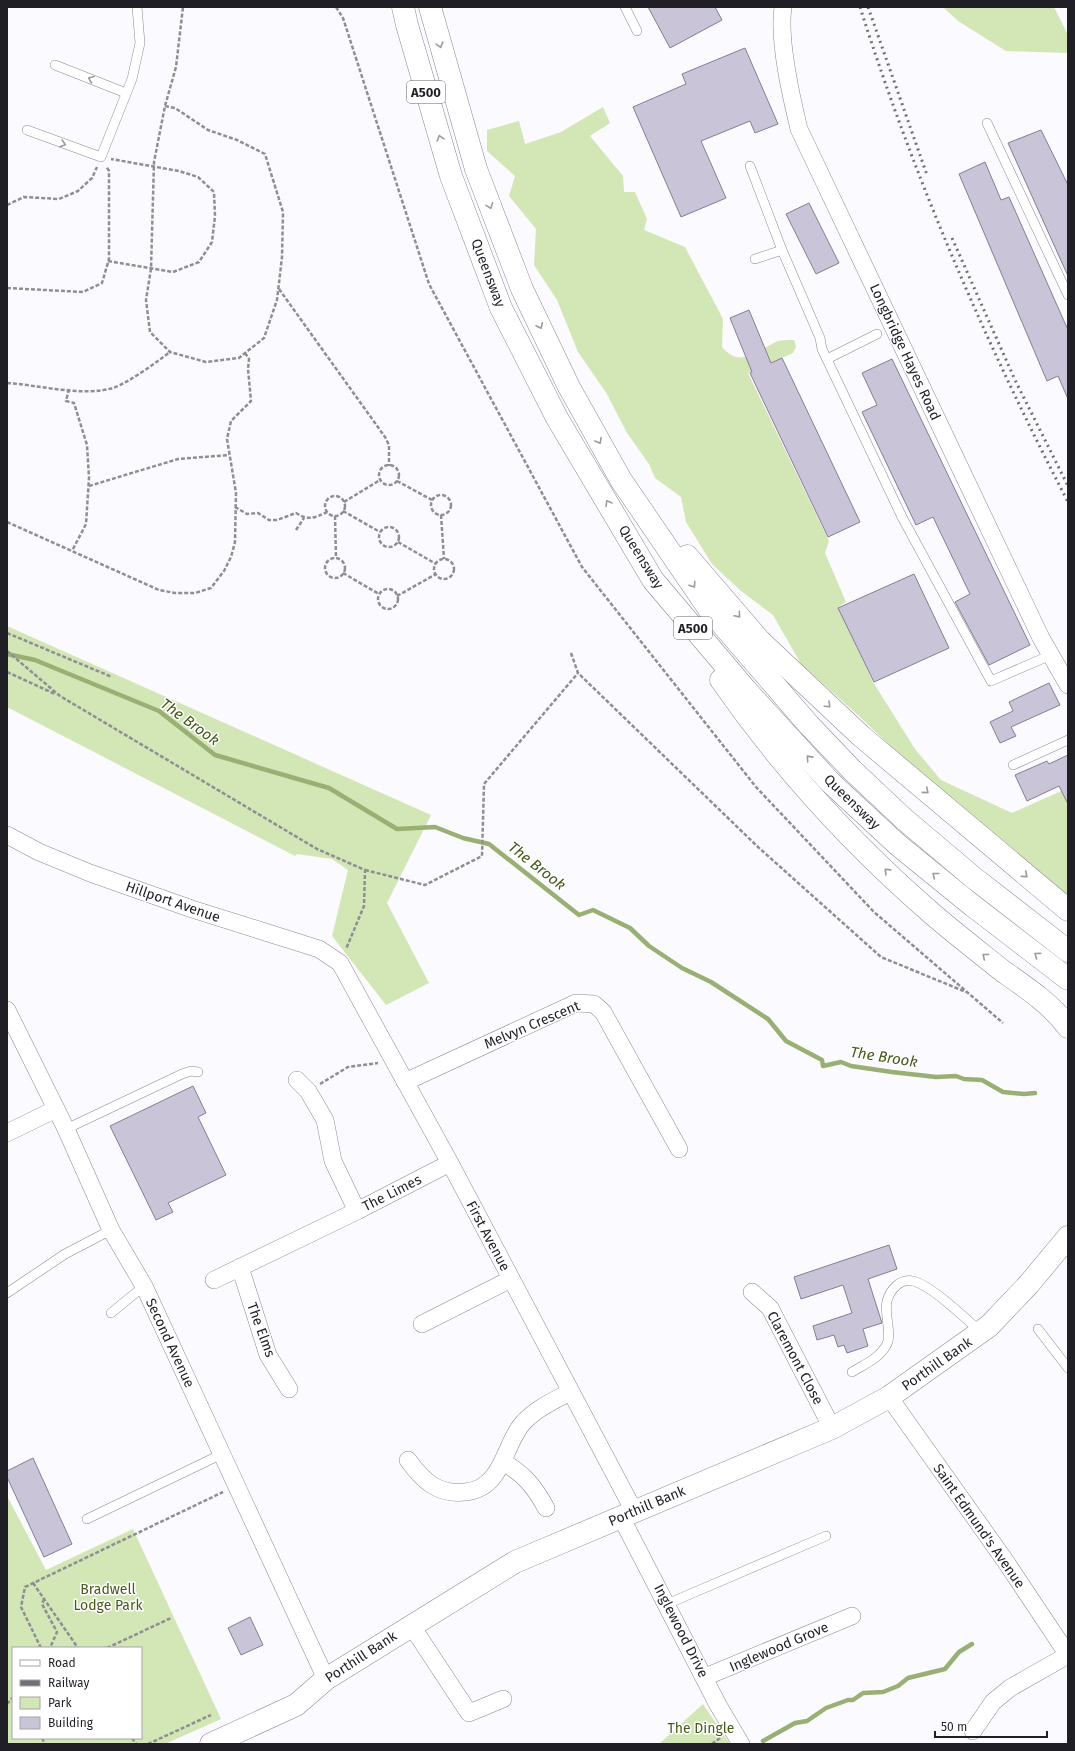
<svg xmlns="http://www.w3.org/2000/svg" width="1075" height="1751" font-family="'Fira Sans',sans-serif">
  <style>
    .green { fill: #d3e6b6; fill-rule: evenodd }
    .lines { fill: none; stroke-linecap: round; stroke-linejoin: round }
    .stream { stroke: #99af73; stroke-width: 4.5 }
    .building { fill: #cac4d8; stroke: #837e90 }
    .lane-casing { stroke: #8d879a; stroke-width: 10 }
    .street-casing { stroke: #8d879a; stroke-width: 18 }
    .secondary-casing { stroke: #8d879a; stroke-width: 23 }
    .highway-casing { stroke: #8d879a; stroke-width: 23 }
    .path { stroke: #8f8e93; stroke-width: 2.5; stroke-dasharray: 4 2; stroke-linecap: butt }
    .lane { stroke: #fff; stroke-width: 9 }
    .street { stroke: #fff; stroke-width: 17 }
    .secondary { stroke: #fff; stroke-width: 22 }
    .highway { stroke: #fff; stroke-width: 22 }
    .rail { stroke: #717076; stroke-width: 3; stroke-dasharray: 2 4; stroke-linecap: butt }
    .oneway { stroke: #9b9a9d }
    .labels { text-anchor: middle; dominant-baseline: central; stroke-width: 3; stroke-linejoin: round; paint-order: stroke }
    .shield { fill: #fff; stroke: #646267; stroke-width: 1 }
    .shield-label { font-size: 13px; font-weight: bold; fill: #211f26 }
    .street-label { font-size: 14px; fill: #211f26; stroke: #fff }
    .park-label { font-size: 14px; fill: #465b1b; stroke: #fff }
    .water-label { font-size: 15px; font-style: italic; fill: #455919; stroke: #fff }
  </style>
  <rect width="100%" height="100%" fill="#fbfafe"/>
  <g class="green">
    <path d="M943,7H1054L1068,35V53L1006,51L958,21Z"/>
    <path d="M603,107L610,123L590,136L623,176L624,192H635L647,219L644,230L685,247L723,319L722,347C741,369 756,351 778,341C782,340 789,340 794,340L796,347L793,353L748,373L829,541L825,553L846,602L838,607L873,682L915,749L941,780L1012,813L1068,788V898L923,777L859,716L801,664L773,615L741,591L712,564L686,522L681,497L655,478L649,464L627,433L607,394L578,352L557,300L534,265L536,229L509,196L515,176L487,151V130L519,121L525,144L561,132Z"/>
    <path d="M7,626L431,815L387,903L429,983L386,1005L332,936L348,870L332,859L297,854L295,856L7,707Z"/>
    <path d="M7,1496L46,1570L133,1529L221,1719L165,1744H7ZM13,1648H141V1738H13Z"/>
    <path d="M703,1704L730,1744H659Z"/>
  </g>
  <g class="lines">
    <g class="stream">
      <path d="M7,654L35,660L159,711L215,755L329,788L397,829L435,827L463,838L489,844L579,915L593,910L630,928L649,946L682,968L711,982L768,1019L786,1041L822,1060L823,1066L841,1062L851,1066L892,1072L936,1077L956,1076L964,1079L982,1080L1003,1092L1024,1094L1035,1093"/>
      <path d="M763,1741L795,1723L807,1721L826,1708L848,1700H853L863,1693L883,1692L898,1686L908,1678L945,1669L959,1652L972,1644"/>
    </g>
  </g>
  <g class="building">
    <path d="M648,7H715L722,20L670,48Z"/>
    <path d="M745,48L778,124L755,133L750,121L701,141L726,198L681,217L633,107L686,84L682,74Z"/>
    <path d="M1041,130L1068,185V276L1008,143Z"/>
    <path d="M985,162L1001,200L1009,197L1068,330V399L1058,376L1047,381L959,174Z"/>
    <path d="M809,203L839,263L816,274L786,214Z"/>
    <path d="M749,310L771,363L782,358L860,522L828,537L750,373L752,372L730,318Z"/>
    <path d="M892,359L1030,645L989,665L955,602L970,594L933,517L916,525L862,412L877,405L862,373Z"/>
    <path d="M914,574L949,648L874,682L838,608Z"/>
    <path d="M1049,683L1060,705L1011,727L1016,736L1000,743L990,722L1013,711L1009,702Z"/>
    <path d="M1068,755V804L1059,786L1027,801L1015,775L1047,761L1049,764Z"/>
    <path d="M193,1086L206,1113L198,1117L226,1175L168,1203L173,1212L156,1220L110,1126Z"/>
    <path d="M889,1245L897,1269L868,1279L882,1323L863,1329L868,1346L847,1353L844,1345L838,1347L834,1335L817,1340L813,1326L852,1313L843,1285L801,1299L794,1277Z"/>
    <path d="M33,1458L72,1544L44,1557L7,1477V1471Z"/>
    <path d="M250,1617L263,1645L241,1655L228,1628Z"/>
  </g>
  <g class="lines">
    <defs>
      <g id="lane">
        <path d="M625,7L637,31"/>
        <path d="M55,65L126,93"/>
        <path d="M987,123L1068,295"/>
        <path d="M27,130L101,157L132,79L140,43L137,7"/>
        <path d="M750,166L782,250"/>
        <path d="M755,259L782,250L820,338L822,349L902,517L991,681L1051,655"/>
        <path d="M827,359L877,334"/>
        <path d="M1013,765L1068,740"/>
        <path d="M66,1129L182,1074L191,1071L198,1072"/>
        <path d="M7,1293L65,1254L111,1230"/>
        <path d="M111,1313L144,1286"/>
        <path d="M1038,1329L1068,1368"/>
        <path d="M852,1372C865,1364 880,1358 887,1344C892,1334 884,1313 887,1301C890,1290 900,1278 913,1281C931,1285 966,1319 981,1332"/>
        <path d="M87,1519L222,1454"/>
        <path d="M667,1604L826,1536"/>
      </g>
      <g id="street">
        <path d="M783,7C778,40 791,96 799,129L1041,638L1068,685"/>
        <path d="M7,835L39,852L90,873L192,909L319,949L340,963L450,1163L634,1511"/>
        <path d="M7,1010L66,1129L111,1230L144,1286L326,1679"/>
        <path d="M297,1080L308,1091L325,1120L333,1161L357,1211L450,1163"/>
        <path d="M405,1082L576,1003L594,1004L603,1012L679,1149"/>
        <path d="M7,1133L56,1109"/>
        <path d="M240,1267L268,1355L289,1389"/>
        <path d="M214,1280L357,1211"/>
        <path d="M752,1292L770,1308L832,1428"/>
        <path d="M422,1324L511,1279"/>
        <path d="M889,1397L1006,1562L1068,1655"/>
        <path d="M408,1460C423,1481 438,1495 465,1492C476,1491 486,1486 493,1477C506,1461 509,1440 522,1424C535,1409 553,1401 570,1392"/>
        <path d="M503,1462C525,1475 534,1486 546,1508"/>
        <path d="M621,1517L718,1705L741,1744"/>
        <path d="M411,1625L469,1713L503,1699"/>
        <path d="M705,1677L852,1616"/>
        <path d="M973,1731L993,1702L1010,1688L1068,1655"/>
      </g>
      <path id="secondary" d="M211,1744L296,1705L326,1679L515,1562L832,1428L889,1397L989,1326L1029,1284L1068,1237"/>
      <g id="highway">
        <path d="M403,7L407,25L451,176L501,308L557,418L653,580L746,690L830,782L898,845L973,906L1068,979"/>
        <path d="M430,7L476,169L522,289L569,387L621,480L709,609L809,725L852,770L904,819L974,878L1068,951"/>
        <path d="M687,556L760,641L861,736L1068,910"/>
        <path d="M721,680C780,765 851,843 929,911C953,932 979,952 1004,972C1027,988 1051,1004 1068,1027"/>
      </g>
    </defs>
    <use href="#lane" class="lane-casing"/>
    <use href="#street" class="street-casing"/>
    <use href="#secondary" class="secondary-casing"/>
    <use href="#highway" class="highway-casing"/>
    <g class="path">
      <path d="M336,7L343,18L429,284L582,567L756,787L874,912L1003,1023"/>
      <path d="M165,106L175,108L208,130L237,140L265,154L283,212L282,257L277,300L264,338L239,358L206,362L170,352L150,332L146,300L151,269L154,162L165,106L176,67L183,7"/>
      <path d="M7,205L24,197L59,199L78,191L92,178L97,167"/>
      <path d="M108,261L173,272L199,262L212,242L215,216L214,192L198,177L179,171L111,159"/>
      <path d="M7,288L83,292L102,283L109,259V171L106,166"/>
      <path d="M279,289L385,437L389,445V466"/>
      <path d="M7,383C39,385 82,397 113,388C128,383 157,362 170,352"/>
      <path d="M69,389L66,401L74,403L87,445L89,478L86,524L72,551"/>
      <circle cx="389" cy="475" r="10"/>
      <path d="M397,481L432,500"/>
      <path d="M89,486L178,459L229,455"/>
      <circle cx="441" cy="505" r="10"/>
      <circle cx="335" cy="506" r="10"/>
      <path d="M344,502L380,480"/>
      <path d="M235,507L247,514L258,513L269,520H277L296,513C309,521 314,518 327,512"/>
      <path d="M343,511L380,532"/>
      <path d="M441,515L444,559"/>
      <path d="M335,516L336,558"/>
      <path d="M7,522L159,590L175,593H195L211,588L224,571L231,557L235,542L236,493L227,439L231,421L251,401L248,369L249,359L245,353"/>
      <circle cx="389" cy="537" r="10"/>
      <path d="M296,530L304,518"/>
      <path d="M398,542L436,564"/>
      <circle cx="335" cy="568" r="10"/>
      <circle cx="444" cy="569" r="10"/>
      <path d="M343,573L379,594"/>
      <circle cx="388" cy="599" r="10"/>
      <path d="M397,596L436,574"/>
      <path d="M7,633L112,677"/>
      <path d="M7,651L60,696L317,849L365,870L364,906L346,949"/>
      <path d="M571,653L578,673L758,847L881,957L966,992"/>
      <path d="M7,672L55,694"/>
      <path d="M365,870L425,885L482,856L484,784L578,673"/>
      <path d="M320,1084L348,1067L378,1063"/>
      <path d="M33,1583L78,1648"/>
      <path d="M44,1599L42,1604L57,1632L50,1648"/>
      <path d="M41,1648L21,1607L25,1587L223,1492"/>
      <path d="M107,1648L171,1618"/>
      <path d="M7,1704L13,1697"/>
      <path d="M42,1738L45,1744"/>
      <path d="M132,1738L136,1744"/>
      <path d="M148,1744L211,1715"/>
      <path d="M712,1744L720,1738"/>
    </g>
    <use href="#lane" class="lane"/>
    <use href="#street" class="street"/>
    <use href="#secondary" class="secondary"/>
    <use href="#highway" class="highway"/>
    <g class="rail">
      <path d="M860,7C914,178 986,344 1068,502"/>
      <path d="M868,7L927,175"/>
      <path d="M952,238L1015,380L1068,486"/>
    </g>
  </g>
  <defs><path id="oneway-chevron" d="M-2-3.5L2.5 0L-2 3.5" fill="none" stroke-width="1.6" stroke-linecap="round" stroke-linejoin="round"/></defs>
  <g class="oneway">
    <use href="#oneway-chevron" transform="translate(440 45) rotate(74)"/>
    <use href="#oneway-chevron" transform="translate(91 79) rotate(-158)"/>
    <use href="#oneway-chevron" transform="translate(440 138) rotate(-106)"/>
    <use href="#oneway-chevron" transform="translate(63 144) rotate(19)"/>
    <use href="#oneway-chevron" transform="translate(490 206) rotate(69)"/>
    <use href="#oneway-chevron" transform="translate(540 326) rotate(65)"/>
    <use href="#oneway-chevron" transform="translate(599 441) rotate(61)"/>
    <use href="#oneway-chevron" transform="translate(608 503) rotate(-121)"/>
    <use href="#oneway-chevron" transform="translate(693 585) rotate(56)"/>
    <use href="#oneway-chevron" transform="translate(738 615) rotate(49)"/>
    <use href="#oneway-chevron" transform="translate(828 705) rotate(43)"/>
    <use href="#oneway-chevron" transform="translate(809 758) rotate(-132)"/>
    <use href="#oneway-chevron" transform="translate(926 791) rotate(40)"/>
    <use href="#oneway-chevron" transform="translate(887 871) rotate(-136)"/>
    <use href="#oneway-chevron" transform="translate(935 875) rotate(-141)"/>
    <use href="#oneway-chevron" transform="translate(1025 875) rotate(40)"/>
    <use href="#oneway-chevron" transform="translate(1037 955) rotate(-143)"/>
    <use href="#oneway-chevron" transform="translate(985 956) rotate(-141)"/>
  </g>
  <g class="labels">
    <g class="shield">
      <rect x="407" y="81" width="38" height="22" rx="3"/>
      <rect x="674" y="617" width="38" height="22" rx="3"/>
    </g>
    <g class="shield-label">
      <text x="426" y="92">A500</text>
      <text x="693" y="628">A500</text>
    </g>
    <g class="street-label">
      <text transform="translate(488 273) rotate(69)">Queensway</text>
      <text transform="translate(905 352) rotate(65)">Longbridge Hayes Road</text>
      <text transform="translate(641 557) rotate(58)">Queensway</text>
      <text transform="translate(852 802) rotate(44)">Queensway</text>
      <text transform="translate(173 902) rotate(19)">Hillport Avenue</text>
      <text transform="translate(532 1025) rotate(-23)">Melvyn Crescent</text>
      <text transform="translate(392 1193) rotate(-27)">The Limes</text>
      <text transform="translate(488 1236) rotate(62)">First Avenue</text>
      <text transform="translate(261 1330) rotate(70)">The Elms</text>
      <text transform="translate(170 1343) rotate(65)">Second Avenue</text>
      <text transform="translate(795 1358) rotate(62)">Claremont Close</text>
      <text transform="translate(937 1364) rotate(-35)">Porthill Bank</text>
      <text transform="translate(647 1506) rotate(-23)">Porthill Bank</text>
      <text transform="translate(979 1526) rotate(55)">Saint Edmund's Avenue</text>
      <text transform="translate(681 1631) rotate(63)">Inglewood Drive</text>
      <text transform="translate(779 1647) rotate(-23)">Inglewood Grove</text>
      <text transform="translate(361 1657) rotate(-33)">Porthill Bank</text>
    </g>
    <g class="park-label">
      <text x="108" y="1589">Bradwell<tspan x="108" dy="16">Lodge Park</tspan></text>
      <text x="701" y="1728">The Dingle</text>
    </g>
    <g class="water-label">
      <text transform="translate(190 722) rotate(36)">The Brook</text>
      <text transform="translate(537 866) rotate(38)">The Brook</text>
      <text transform="translate(884 1057) rotate(9)">The Brook</text>
    </g>
  </g>
  <rect width="1075" height="1751" fill="none" stroke="#211f26" stroke-width="16"/>
  <rect x="12" y="1647" width="130" height="92" fill="#ffffff" stroke="#a6a5a8"/>
  <rect x="20" y="1660" width="20" height="6" fill="#ffffff" stroke="#a6a5a8"/>
  <text x="48" y="1667" font-size="12" fill="#211f26">Road</text>
  <rect x="20" y="1680" width="20" height="6" fill="#717076" stroke="#a6a5a8"/>
  <text x="48" y="1687" font-size="12" fill="#211f26">Railway</text>
  <rect x="20" y="1697" width="20" height="12" fill="#d3e6b6" stroke="#a6a5a8"/>
  <text x="48" y="1707" font-size="12" fill="#211f26">Park</text>
  <rect x="20" y="1717" width="20" height="12" fill="#cac4d8" stroke="#a6a5a8"/>
  <text x="48" y="1727" font-size="12" fill="#211f26">Building</text>
  <path d="M935 1731v6h112v-6" fill="none" stroke="#211f26" stroke-width="2"/>
  <text x="941" y="1731" font-size="12" fill="#211f26" stroke="#ffffff" stroke-width="3" paint-order="stroke">50 m</text>
</svg>
